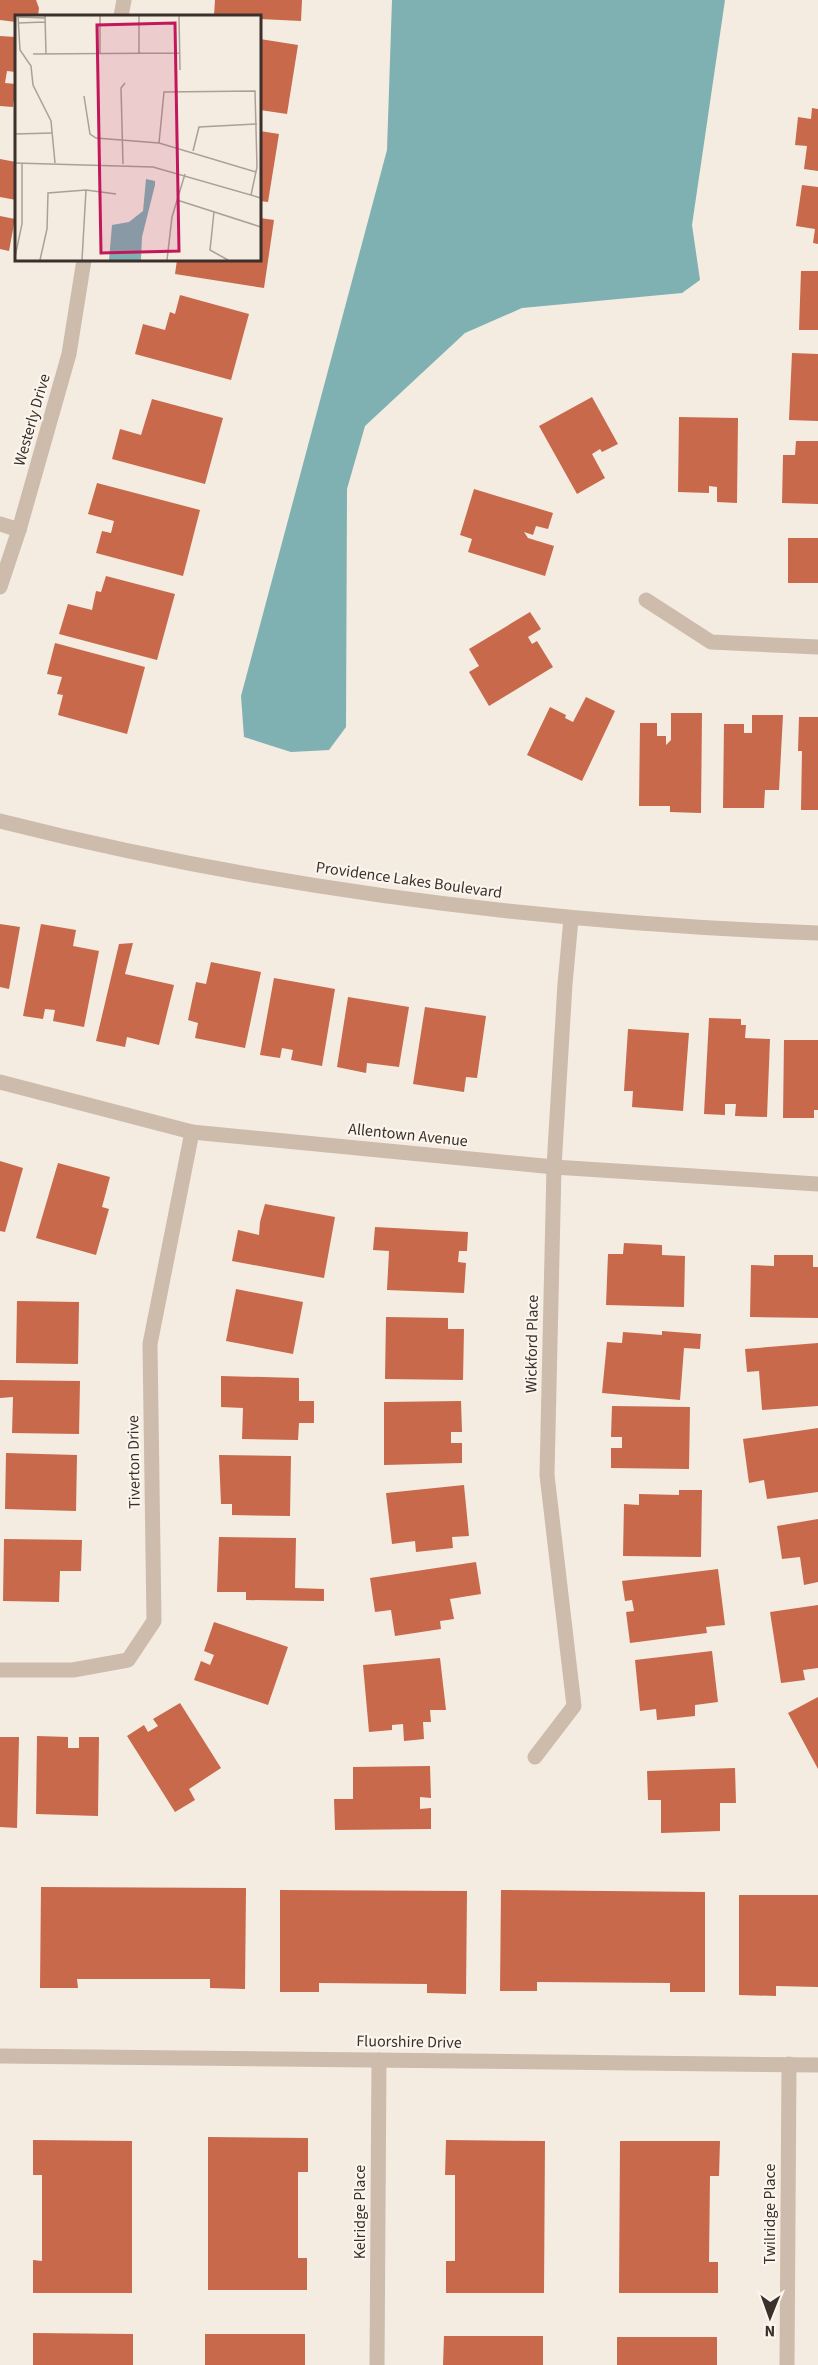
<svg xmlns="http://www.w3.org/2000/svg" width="818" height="2365" font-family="'Source Sans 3',sans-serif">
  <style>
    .water { fill: #7fb0b2 }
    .building { fill: #c8694b }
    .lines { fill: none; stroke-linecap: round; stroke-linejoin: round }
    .minor { stroke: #cdbbac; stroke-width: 15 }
    .tertiary { stroke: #cdbbac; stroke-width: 15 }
    .labels { text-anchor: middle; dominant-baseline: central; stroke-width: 4.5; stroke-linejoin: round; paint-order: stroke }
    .street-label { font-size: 16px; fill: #3b302b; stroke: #fbf5ee }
    .inset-road { fill: none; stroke: #aaa098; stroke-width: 1.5 }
    .view { fill: #c2185b; fill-opacity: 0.15; stroke: #c2185b; stroke-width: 3 }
    .inset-edge { fill: none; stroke: #3b302b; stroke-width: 3 }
  </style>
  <rect width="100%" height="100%" fill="#f4ebe1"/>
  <path class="water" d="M392,0H725L692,225L700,280L682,293L522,308L465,333L365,426L347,489L346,727L329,750L291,752L244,737L241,696L387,150Z"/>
  <g class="building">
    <path d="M0,0H36L39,8L38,16H16V22L0,20Z"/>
    <path d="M215,0H302L301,21L260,19V16H214Z"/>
    <path d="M0,36L16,37V72L7,71L5,83L16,84L13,107L0,106Z"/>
    <path d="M260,39L298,45L287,114L260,110Z"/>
    <path d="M812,108L818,109V171L804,169L807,146L795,145L798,117L811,119Z"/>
    <path d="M260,131L279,134L268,202L260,201Z"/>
    <path d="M0,159L16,162V200L0,197Z"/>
    <path d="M802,185L818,187V244L813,243L815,229L796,226Z"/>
    <path d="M0,216L15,219L9,251L0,249Z"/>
    <path d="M260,218L274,220L264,288L175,274L177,260H260Z"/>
    <path d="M801,271H818V330H799Z"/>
    <path d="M180,295L249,314L231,380L135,354L143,324L165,330L170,312L175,314Z"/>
    <path d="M792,353L818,354V421L789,420Z"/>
    <path d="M592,397L618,444L602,452L600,449L592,454L605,478L577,494L539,426Z"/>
    <path d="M152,399L223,418L205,484L112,459L120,429L141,435Z"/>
    <path d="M679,417L738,418L737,503L717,502V487L709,486V493L678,492Z"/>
    <path d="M796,441H818V504L782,503L783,455H795Z"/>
    <path d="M97,483L200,510L183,576L96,553L102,531L111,533L114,521L88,514Z"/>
    <path d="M474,489L553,513L548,529L536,526L533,535L524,532L528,538L554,546L545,576L468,552L472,539L460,535Z"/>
    <rect x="788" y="538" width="30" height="45"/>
    <path d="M106,576L175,594L157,660L59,634L68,604L92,610L96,591L101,592Z"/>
    <path d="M530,612L541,629L528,637L532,644L537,641L553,667L489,706L469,672L479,666L469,649Z"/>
    <path d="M55,643L145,667L127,734L58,715L63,695L57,694L62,677L47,674Z"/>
    <path d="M586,697L615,711L582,781L527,755L550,707L566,715L565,718L573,722Z"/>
    <path d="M671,713H702L701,813L670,812V806H639L640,723H657V736H666V745L671,740Z"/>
    <path d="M752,715H783L779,790H765L764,808H723L724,724H744V733H752Z"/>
    <path d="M799,717H818V810H801L802,751H798Z"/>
    <path d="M0,924L20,927L9,989L0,987Z"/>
    <path d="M41,924L76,930L73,946L99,951L84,1027L53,1021L55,1010L45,1009L43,1019L23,1016Z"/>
    <path d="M133,943L125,974L174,985L159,1045L127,1037L125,1047L96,1041L119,944Z"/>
    <path d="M211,962L261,972L245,1048L195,1038L198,1023L188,1020L196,982L206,984Z"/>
    <path d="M274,978L335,989L322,1066L291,1060L293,1050L282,1048L280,1058L260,1055Z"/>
    <path d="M348,997L409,1007L399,1067L367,1063L366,1073L337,1067Z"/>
    <path d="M425,1007L486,1016L477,1078L466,1077L464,1092L413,1084Z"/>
    <path d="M709,1018L741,1019V1025H746L745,1038L770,1039L767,1117L735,1116L736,1104H725V1115L704,1114Z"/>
    <path d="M628,1029L689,1033L683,1111L632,1107L633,1091H624Z"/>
    <path d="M784,1040H818V1110H814V1118H783Z"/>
    <path d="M0,1161L23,1168L5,1232L0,1231Z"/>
    <path d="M58,1163L110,1177L102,1207L109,1209L96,1255L36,1238Z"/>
    <path d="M265,1204L335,1217L324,1278L232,1261L238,1230L259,1235L260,1222Z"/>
    <path d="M375,1227L468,1232L467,1251H459L458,1262L466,1263L464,1293L387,1290L389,1251L373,1250Z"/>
    <path d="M624,1243L662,1245V1255L685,1256L684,1307L606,1305L608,1254H623Z"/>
    <path d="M774,1255H813V1267H818V1318L750,1317L751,1265L774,1266Z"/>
    <path d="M236,1289L303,1302L293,1354L226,1341Z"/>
    <path d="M17,1301L79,1302L78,1364L16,1363Z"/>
    <path d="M386,1317L448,1318V1329H464L463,1380L385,1379Z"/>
    <path d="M662,1331L701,1334L700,1349L684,1348L680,1400L602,1393L607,1342L622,1343L623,1332L662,1335Z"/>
    <path d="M818,1343V1406L762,1410L759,1371L747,1372L745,1349Z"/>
    <path d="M221,1376L299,1378V1401H314V1423H299L298,1440L242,1439L243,1408L221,1407Z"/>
    <path d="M0,1380L80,1381L79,1434L12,1433L13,1397L0,1398Z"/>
    <path d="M461,1401L462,1432H451V1443H462V1463L384,1465V1402Z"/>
    <path d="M612,1406L690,1407L689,1469L611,1468V1448H622V1437H611Z"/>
    <path d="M818,1428V1492L767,1499L764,1480L749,1483L743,1439Z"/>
    <path d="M6,1453L77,1455L76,1511L5,1509Z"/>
    <path d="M219,1455L291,1456L290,1516L232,1515V1504H221Z"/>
    <path d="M464,1485L469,1536L452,1537L453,1548L416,1552L415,1541L392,1544L386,1493Z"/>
    <path d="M679,1490H702L701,1557L623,1556L624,1504L639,1505V1494L679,1495Z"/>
    <path d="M818,1519V1582L804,1585L800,1557L782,1559L777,1526Z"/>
    <path d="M219,1537L296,1538L295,1588L324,1589V1601L246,1600V1592H217Z"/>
    <path d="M4,1539L82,1540L81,1571H60L59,1602L3,1601Z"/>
    <path d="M476,1562L481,1594L450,1599L454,1619L440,1621L441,1629L395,1636L391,1610L375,1612L370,1578Z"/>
    <path d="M718,1569L725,1625L706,1627L707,1633L630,1643L626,1612L634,1611L632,1600L625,1601L622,1581Z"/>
    <path d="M818,1605V1668L803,1670L805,1680L781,1683L770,1612Z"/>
    <path d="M214,1622L288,1647L268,1705L194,1680L201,1661L210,1665L214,1655L204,1651Z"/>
    <path d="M712,1651L718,1702L695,1705V1716L657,1720L656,1709L640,1711L635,1660Z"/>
    <path d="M440,1658L446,1710H430L431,1722H423L424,1739L404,1741L403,1724L392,1725V1730L369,1732L363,1665Z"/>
    <path d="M818,1697V1769L788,1713Z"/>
    <path d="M180,1703L221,1768L189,1789L195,1800L175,1812L127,1736L144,1725L148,1732L158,1726L153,1719Z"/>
    <path d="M37,1736L68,1737V1748H79V1737H99L98,1816L36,1814Z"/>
    <path d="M0,1737H19L17,1828L0,1827Z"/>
    <path d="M430,1766L431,1798L420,1797V1809L431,1808V1829L335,1830L334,1799H353V1767Z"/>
    <path d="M735,1768L736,1803H720V1831L661,1833V1800H648L647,1771Z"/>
    <path d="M41,1887L246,1888L245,1989L210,1988V1979H77L78,1988H40Z"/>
    <path d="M280,1890L467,1891L466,1994L427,1993V1984L319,1983V1992H280Z"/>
    <path d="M501,1890L705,1892V1992H670V1983L537,1982V1991H500Z"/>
    <path d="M739,1895H818V1987L776,1986V1996L739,1995Z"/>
    <path d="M208,2137L308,2138V2172H298V2258H307V2290H208Z"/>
    <path d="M33,2140L132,2141V2293H33V2260L42,2261V2175H33Z"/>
    <path d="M446,2140L545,2141L544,2293H446V2261H455V2175H445Z"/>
    <path d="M620,2141H720L719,2176H710L709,2262H718V2293H619Z"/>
    <path d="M33,2333L133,2334V2365H33Z"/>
    <rect x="205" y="2334" width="100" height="31"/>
    <path d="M444,2336H543V2365H443Z"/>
    <rect x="617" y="2337" width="100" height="28"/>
  </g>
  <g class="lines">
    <g class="minor">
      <path d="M121,16L124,0"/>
      <path d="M0,524L19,530"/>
      <path d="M0,587L19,530L69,354L84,260"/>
      <path d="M646,600L711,642L818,647"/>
      <path d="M0,1082L192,1132L554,1167L818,1184"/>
      <path d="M0,1670H73L128,1660L154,1621L150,1344L192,1132"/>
      <path d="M535,1757L574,1706L547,1475L554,1167L565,984L571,919"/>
      <path d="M0,2056L818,2065"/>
      <path d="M377,2365L379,2060"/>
      <path d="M787,2365L789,2064"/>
    </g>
    <path class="tertiary" d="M0,821C268,889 542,923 818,933"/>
  </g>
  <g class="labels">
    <g class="street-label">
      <text transform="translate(32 420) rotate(-74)">Westerly Drive</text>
      <text transform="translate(409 880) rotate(8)">Providence Lakes Boulevard</text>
      <text transform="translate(408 1135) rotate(6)">Allentown Avenue</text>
      <text transform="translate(532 1344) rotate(-89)">Wickford Place</text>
      <text transform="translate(134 1462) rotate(-91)">Tiverton Drive</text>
      <text transform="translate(409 2042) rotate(1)">Fluorshire Drive</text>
      <text transform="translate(360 2212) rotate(-90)">Kelridge Place</text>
      <text transform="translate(770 2214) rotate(-90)">Twilridge Place</text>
    </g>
  </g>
  <g transform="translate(15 15)">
    <rect width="246" height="246" fill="#f4ebe1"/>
    <path d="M131,164L140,166V170L127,222L126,245H94L97,210L114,207L128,196Z" fill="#7fb0b2"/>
    <path class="inset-road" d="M3,1L5,35L16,51L18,70L36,106L40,148M30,1L31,39M85,1V39M124,1V38M164,1L165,55M3,2L30,3M3,8L30,7M18,39L164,38M69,81L75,119L81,123L144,128L241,157M0,119L38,118M144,128L149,77L240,76L242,152L236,180M178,136L184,112L242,109M0,148L138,152L246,183M108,149L106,73L110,68M162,185L246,212M199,197L195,235L213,245M0,242L7,209V148M25,245L32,214L33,178L71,175L101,179M67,245L71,175M152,245L157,202L170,159"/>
    <path class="view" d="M160,8L164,236L86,238L82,10Z"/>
    <rect width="246" height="246" class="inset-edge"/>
  </g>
  <g transform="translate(770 2317) rotate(181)" stroke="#fbf5ee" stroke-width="4.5" paint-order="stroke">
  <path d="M0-4.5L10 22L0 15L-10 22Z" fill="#3b302b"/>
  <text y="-9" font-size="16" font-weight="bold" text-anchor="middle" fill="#3b302b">N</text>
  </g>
</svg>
